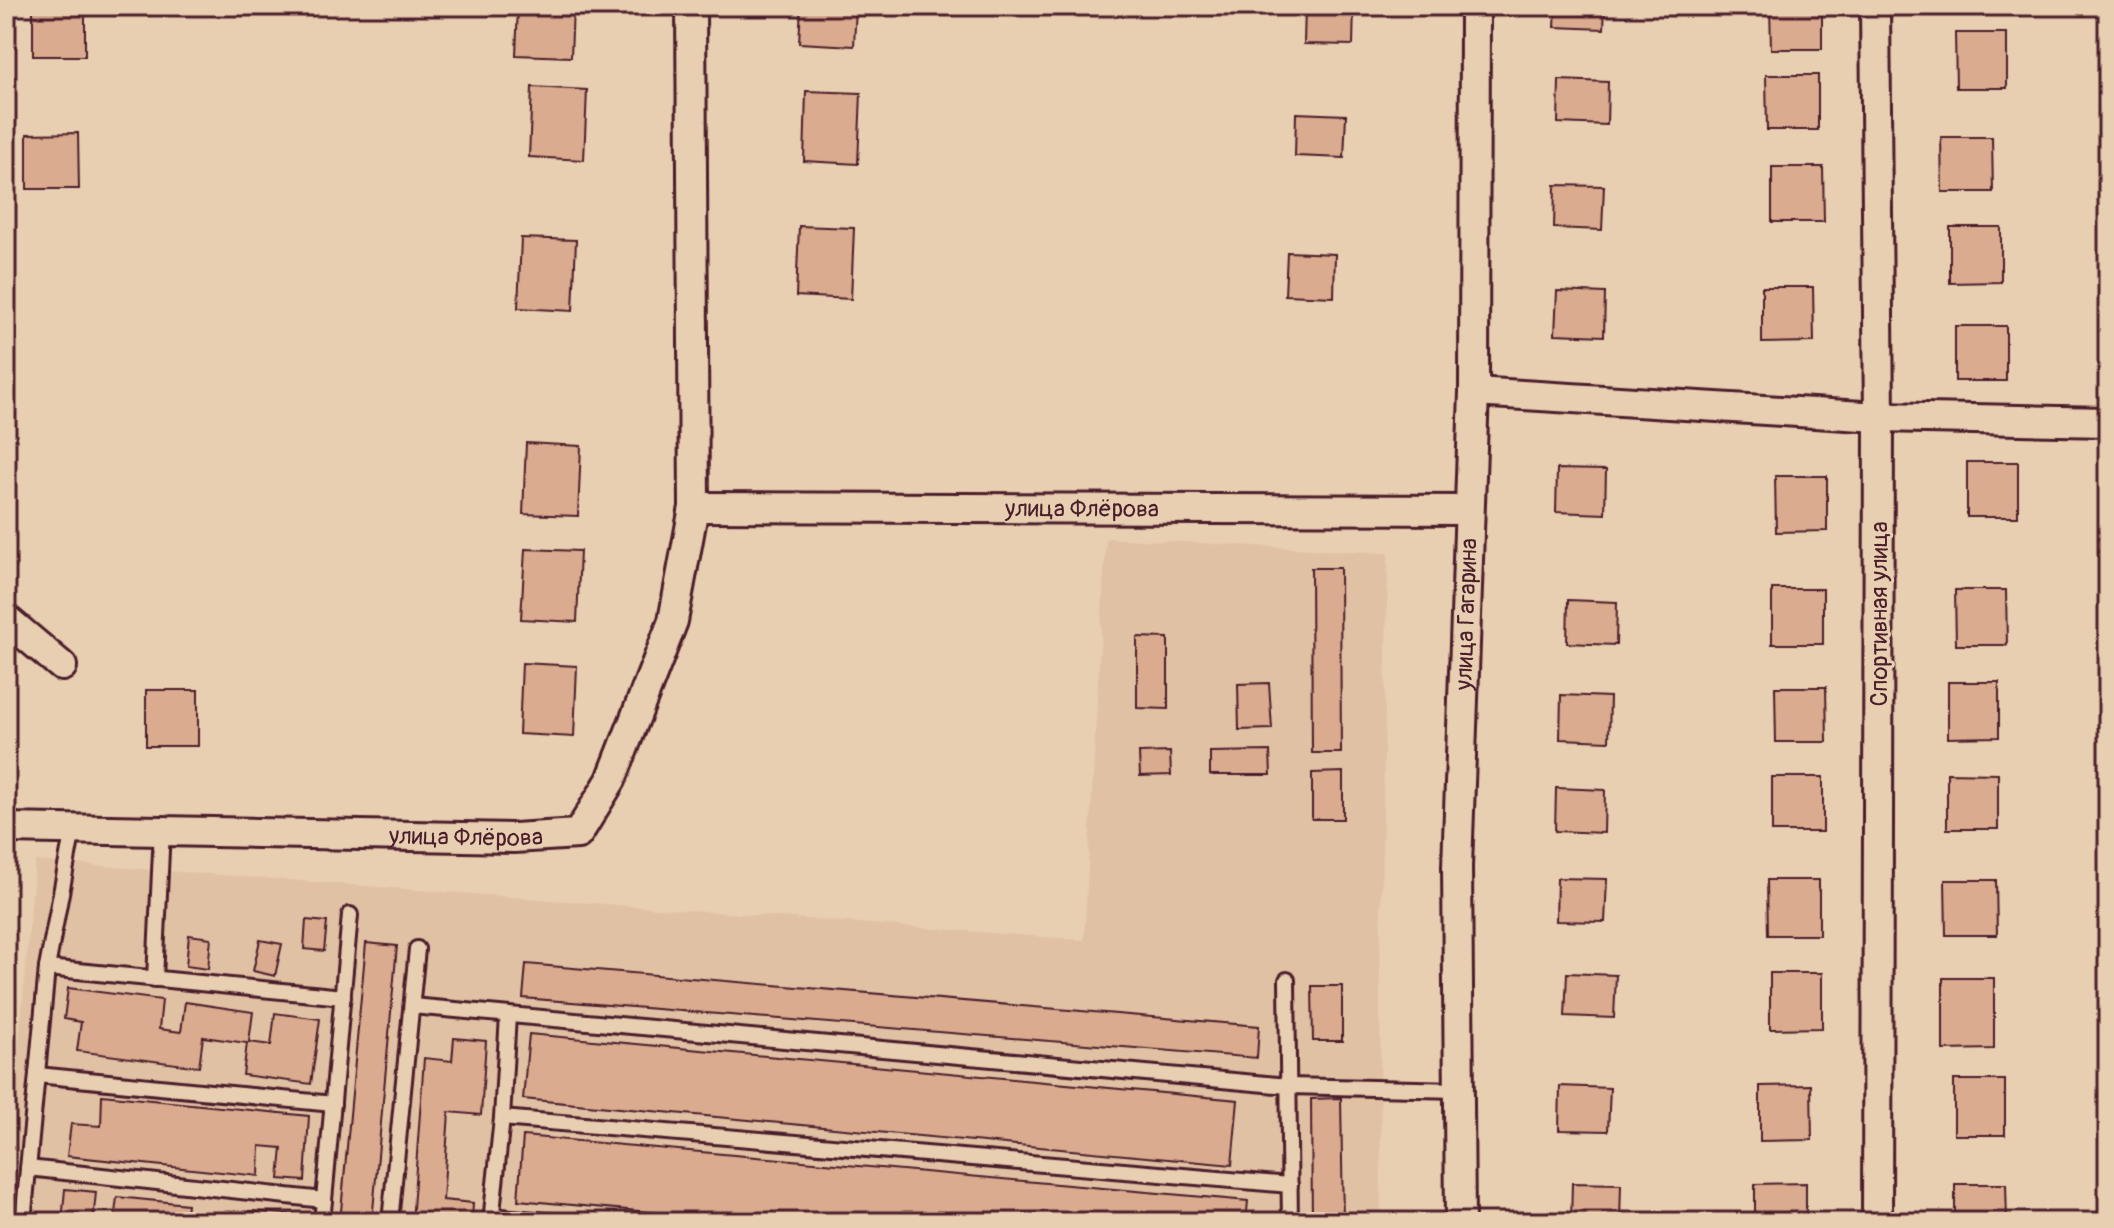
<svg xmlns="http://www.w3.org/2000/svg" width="2114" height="1228" font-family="Pangolin,sans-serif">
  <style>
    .built { fill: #e1c1a4 }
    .building { fill: #daab8e; stroke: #4a1f2b; stroke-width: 2 }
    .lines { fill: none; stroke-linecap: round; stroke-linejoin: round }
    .service-casing { stroke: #4a1f2b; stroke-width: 20 }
    .minor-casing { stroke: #4a1f2b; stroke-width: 34 }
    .service { stroke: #e9cfb1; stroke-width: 14 }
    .minor { stroke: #e9cfb1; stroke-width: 28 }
    .labels { text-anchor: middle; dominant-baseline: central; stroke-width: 6; stroke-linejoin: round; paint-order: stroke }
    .street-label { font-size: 24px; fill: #4a1f2b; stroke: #e9cfb1 }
  </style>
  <rect width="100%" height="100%" fill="#e9cfb1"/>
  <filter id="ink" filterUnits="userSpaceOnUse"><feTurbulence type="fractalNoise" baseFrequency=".0125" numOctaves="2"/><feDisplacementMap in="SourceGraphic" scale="16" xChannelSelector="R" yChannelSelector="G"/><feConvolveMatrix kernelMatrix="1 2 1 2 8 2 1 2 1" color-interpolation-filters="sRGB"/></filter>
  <g filter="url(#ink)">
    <path class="built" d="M1106,538L1388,553L1380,964L1381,1222H6V1186L35,861L1084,940Z"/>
    <g class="building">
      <rect x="33" y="6" width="52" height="50"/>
      <path d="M518,6H573L571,57L516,55Z"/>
      <path d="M801,6H856L854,46L799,43Z"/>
      <path d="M1305,6H1354L1353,45L1304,44Z"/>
      <path d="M1556,6H1605L1604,29L1555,27Z"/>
      <path d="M1770,6H1822V49H1771Z"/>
      <path d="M1955,33H2007V88H1956Z"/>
      <path d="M1766,75H1818V130H1767Z"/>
      <path d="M1559,80L1608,82L1607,125L1558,123Z"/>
      <path d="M532,87L587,90L584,160L529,157Z"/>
      <path d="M806,91L861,93L858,164L804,161Z"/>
      <path d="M1296,113L1346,115L1344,158L1295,156Z"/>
      <path d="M78,133L79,189H27V134Z"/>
      <path d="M1941,137H1992L1993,192H1942Z"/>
      <path d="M1772,167H1823L1824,222H1772Z"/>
      <path d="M1555,185L1604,186L1602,230L1554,228Z"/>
      <path d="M799,226L854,228L851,299L796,296Z"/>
      <path d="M1950,227H2001V282L1950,283Z"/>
      <path d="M521,238L576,240L573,311L518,308Z"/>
      <path d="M1287,252L1335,254L1334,297L1285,295Z"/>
      <path d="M1762,287H1813L1814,342L1762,343Z"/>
      <path d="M1557,291L1605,293L1604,336L1555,334Z"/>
      <rect x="1955" y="326" width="51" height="55"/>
      <path d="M526,443L581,446L578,516L523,514Z"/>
      <rect x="1967" y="462" width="51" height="55"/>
      <path d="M1557,469L1606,470L1605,514L1556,512Z"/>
      <path d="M1775,476H1827V531L1776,532Z"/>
      <path d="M525,549L580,551L577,622L521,619Z"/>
      <path d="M1311,568H1340L1341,753H1312Z"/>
      <rect x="1772" y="589" width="51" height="55"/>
      <path d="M1955,590H2006L2007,645H1956Z"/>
      <path d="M1568,600L1617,602L1616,645L1567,643Z"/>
      <path d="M1137,637L1168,638V709L1137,708Z"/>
      <path d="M522,663L577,666L574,737L519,734Z"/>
      <path d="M1948,682H1999V737L1948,738Z"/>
      <path d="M1269,683L1272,729L1239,730L1238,684Z"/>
      <path d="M1775,687H1826L1827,742H1776Z"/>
      <rect x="146" y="690" width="52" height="56"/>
      <path d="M1561,695L1610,697L1609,741L1560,739Z"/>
      <path d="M1270,751L1271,775H1210V752Z"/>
      <path d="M1170,752L1171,775L1140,776L1139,753Z"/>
      <path d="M1343,772V819H1312V773Z"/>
      <path d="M1947,773L1998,774V829H1947Z"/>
      <rect x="1772" y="777" width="51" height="55"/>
      <path d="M1556,788L1605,790L1604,833L1555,831Z"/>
      <path d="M1557,878L1607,879L1605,922L1556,921Z"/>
      <path d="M1767,880H1819V935H1768Z"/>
      <path d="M1945,880H1996L1997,935H1946Z"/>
      <path d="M306,920L327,922L324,951L304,949Z"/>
      <path d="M189,935L211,938L208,969L186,966Z"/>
      <path d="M260,940L282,944L275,976L253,971Z"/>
      <path d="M366,943L397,946L372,1222H340Z"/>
      <path d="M526,964L1259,1026L1257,1058L523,998Z"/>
      <path d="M1567,973L1616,975L1614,1018L1565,1016Z"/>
      <path d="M1770,973H1822V1028L1770,1029Z"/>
      <path d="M1943,978H1994V1049L1943,1050Z"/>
      <path d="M1312,986H1342V1041H1313Z"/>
      <path d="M68,988L162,1000L159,1029L181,1032L185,1002L253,1012L249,1042L271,1045L275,1013L320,1019L311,1084L243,1075L247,1043L203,1037L199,1067L77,1051L81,1022L64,1019Z"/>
      <path d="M529,1034L1238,1100L1232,1165L523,1099Z"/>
      <path d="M454,1038L486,1041L481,1115L449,1112L443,1200L473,1203L472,1222H412L424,1058L452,1061Z"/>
      <rect x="1954" y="1080" width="51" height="55"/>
      <path d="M1811,1085L1812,1140L1760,1141V1086Z"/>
      <path d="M1560,1086L1610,1088L1608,1131L1559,1130Z"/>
      <path d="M102,1095L309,1116L305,1181L279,1179L282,1148L260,1146L259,1176L67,1156L71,1124L101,1126Z"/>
      <path d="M1341,1098L1343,1222H1312L1311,1099Z"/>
      <path d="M523,1136L1248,1201L1246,1222H759L518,1200Z"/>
      <path d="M1572,1183L1621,1184L1620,1222H1571Z"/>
      <path d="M1806,1183V1222H1755V1184Z"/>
      <path d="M1955,1184H2006L2007,1222H1955Z"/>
      <path d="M65,1189L96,1192L93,1222H62Z"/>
      <path d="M117,1197L187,1204L185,1222H114Z"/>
      <path d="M250,1211L297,1215L296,1222H249Z"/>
    </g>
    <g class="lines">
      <defs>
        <g id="service">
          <path d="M47,968L343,997"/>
          <path d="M155,979L162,829"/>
          <path d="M1287,980L1290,1222"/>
          <path d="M412,1006L1288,1086L1459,1090"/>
          <path d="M37,1075L333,1104"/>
          <path d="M502,1118L1290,1185"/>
          <path d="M28,1168L324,1200"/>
          <path d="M491,1216L557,1222"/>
          <path d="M23,1222L47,968L73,829"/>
          <path d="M322,1222L350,915"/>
          <path d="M390,1222L417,949"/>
          <path d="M491,1222L502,1118L508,1015"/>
        </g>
        <g id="minor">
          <path d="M1875,6L1879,417L1877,1222"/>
          <path d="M1474,392L1879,417L2108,422"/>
          <path id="s1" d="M694,507L1468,510"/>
          <path d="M6,619L62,666"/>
          <path id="s2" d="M6,828L514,838L578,834L611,780L673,621L694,507L691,6"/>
          <path id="s3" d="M1460,1222L1457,867L1474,392L1475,6"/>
        </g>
      </defs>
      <use href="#service" class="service-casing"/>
      <use href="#minor" class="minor-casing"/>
      <use href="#service" class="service"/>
      <use href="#minor" class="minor"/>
    </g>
  </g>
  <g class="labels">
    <g class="street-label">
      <text stroke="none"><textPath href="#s1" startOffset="388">улица Флёрова</textPath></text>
      <text stroke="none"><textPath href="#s3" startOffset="608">улица Гагарина</textPath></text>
      <text transform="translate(1879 614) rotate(-90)">Спортивная улица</text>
      <text stroke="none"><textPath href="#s2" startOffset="460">улица Флёрова</textPath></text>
    </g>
  </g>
  <rect width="2114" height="1228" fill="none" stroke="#e9cfb1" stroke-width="32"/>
  <rect x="16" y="16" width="2082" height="1196" fill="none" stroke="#4a1f2b" stroke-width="3" filter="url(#ink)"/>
</svg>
